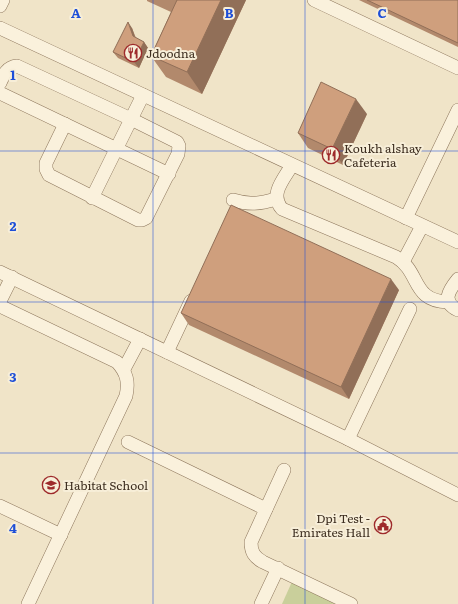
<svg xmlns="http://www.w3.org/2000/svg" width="458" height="604" font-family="Literata,serif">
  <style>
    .green { fill: #c9cf9b }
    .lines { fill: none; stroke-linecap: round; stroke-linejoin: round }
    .minor-casing { stroke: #8d765c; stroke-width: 14 }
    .minor { stroke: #faf1dc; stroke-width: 13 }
    .wall { fill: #b2896c }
    .shaded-wall { fill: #916f58 }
    .building { fill: #cf9f7d; stroke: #916f58 }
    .grid { fill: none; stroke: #1d4ed8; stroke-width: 1; stroke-opacity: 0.55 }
    .labels { text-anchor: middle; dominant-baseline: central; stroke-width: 4; stroke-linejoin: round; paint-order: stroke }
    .poi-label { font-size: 12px; fill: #3d2e20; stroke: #f7eed8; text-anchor: start }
    .grid-label { font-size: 13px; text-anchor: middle; font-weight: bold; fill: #1d4ed8; stroke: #f7eed8; stroke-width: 4; stroke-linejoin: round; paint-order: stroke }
  </style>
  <rect width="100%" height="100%" fill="#f0e4c8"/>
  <path class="green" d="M295,575L357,604H282Z"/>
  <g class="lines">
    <defs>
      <g id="minor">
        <path d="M314,0L458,68"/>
        <path d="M0,6L3,0"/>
        <path d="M0,28L458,242"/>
        <path d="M0,83C4,74 7,67 17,66L131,119L177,142L179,146L178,154L146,218L142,220H138L49,175L46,169V163L65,124"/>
        <path d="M0,93L169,174"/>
        <path d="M292,165C284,179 269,194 282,209L396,257C421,272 411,301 448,302"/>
        <path d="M92,198L143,95"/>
        <path d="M233,200C249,205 260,204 276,199"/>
        <path d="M406,218L458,110"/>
        <path d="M403,262L422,226"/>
        <path d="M0,272L348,439L458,495"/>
        <path d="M458,279C449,290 441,302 458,310"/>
        <path d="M0,301L12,277"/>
        <path d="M0,306L117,362C127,373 129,382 126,396L28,604"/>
        <path d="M167,352L191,301"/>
        <path d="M124,369L140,339"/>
        <path d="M348,439L410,309"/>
        <path d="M128,442L266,509"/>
        <path d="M284,470L251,542C251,552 254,557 263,562L351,604"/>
        <path d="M0,506L61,535"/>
        <path d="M261,604L278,568"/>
      </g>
    </defs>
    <use href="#minor" class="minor-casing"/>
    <use href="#minor" class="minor"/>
  </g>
  <g class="wall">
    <path d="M147,0H246L202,94L166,77L151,56L171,12L147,1Z"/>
    <path d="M359,0H458V47Z"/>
    <path d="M132,28L136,38L144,42L148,48L139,68L118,58L113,52Z"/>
    <path d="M367,114L343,165L308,148L298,133Z"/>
    <path d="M399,290L349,399L189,325L181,313Z"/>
  </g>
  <g class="shaded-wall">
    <path d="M221,0H246L202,94L187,72Z"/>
    <path d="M128,22L132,28L137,43L133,36Z"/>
    <path d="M144,42L148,48L139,68L134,62Z"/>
    <path d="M356,99L367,114L343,165L332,149Z"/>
    <path d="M391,279L399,290L349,399L341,387Z"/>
  </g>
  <g class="building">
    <path d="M177,0H221L187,72L151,56Z"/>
    <path d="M367,0H458V43Z"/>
    <path d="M128,22L133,36L144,42L134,62L113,52Z"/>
    <path d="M321,82L356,99L332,149L298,133Z"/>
    <path d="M231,205L391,279L341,387L181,313Z"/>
  </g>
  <path class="grid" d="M153,0V604M305,0V604M0,151H458M0,302H458M0,453H458"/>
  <defs>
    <symbol id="restaurant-ring" viewBox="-11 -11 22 22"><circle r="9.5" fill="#f7eed8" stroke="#9e2a2b" stroke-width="1.5"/><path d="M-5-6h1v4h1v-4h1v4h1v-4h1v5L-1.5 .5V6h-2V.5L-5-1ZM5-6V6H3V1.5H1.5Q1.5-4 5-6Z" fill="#9e2a2b"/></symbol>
    <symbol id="school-ring" viewBox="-11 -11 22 22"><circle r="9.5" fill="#f7eed8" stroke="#9e2a2b" stroke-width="1.5"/><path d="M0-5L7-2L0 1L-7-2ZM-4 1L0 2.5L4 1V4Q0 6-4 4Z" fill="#9e2a2b"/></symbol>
    <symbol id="civic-ring" viewBox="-11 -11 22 22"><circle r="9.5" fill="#f7eed8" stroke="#9e2a2b" stroke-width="1.5"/><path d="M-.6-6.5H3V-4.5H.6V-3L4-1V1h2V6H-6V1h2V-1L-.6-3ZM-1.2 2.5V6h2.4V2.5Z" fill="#9e2a2b"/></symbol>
  </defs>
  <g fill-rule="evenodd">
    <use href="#restaurant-ring" x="123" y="43" width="20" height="20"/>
    <use href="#restaurant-ring" x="321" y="145" width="20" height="20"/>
    <use href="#school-ring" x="41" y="475" width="20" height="20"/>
    <use href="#civic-ring" x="373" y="515" width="20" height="20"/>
  </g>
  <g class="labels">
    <g class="poi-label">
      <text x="146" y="53">Jdoodna</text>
      <text x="344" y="148">Koukh alshay<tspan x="344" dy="14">Cafeteria</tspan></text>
      <text x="64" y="485">Habitat School</text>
      <text x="370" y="518" text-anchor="end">Dpi Test -<tspan x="370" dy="14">Emirates Hall</tspan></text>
    </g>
  </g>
  <g class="grid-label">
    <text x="76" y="18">A</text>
    <text x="229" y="18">B</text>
    <text x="382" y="18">C</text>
    <text x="13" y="80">1</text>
    <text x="13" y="231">2</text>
    <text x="13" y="382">3</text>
    <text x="13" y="533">4</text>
  </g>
</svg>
